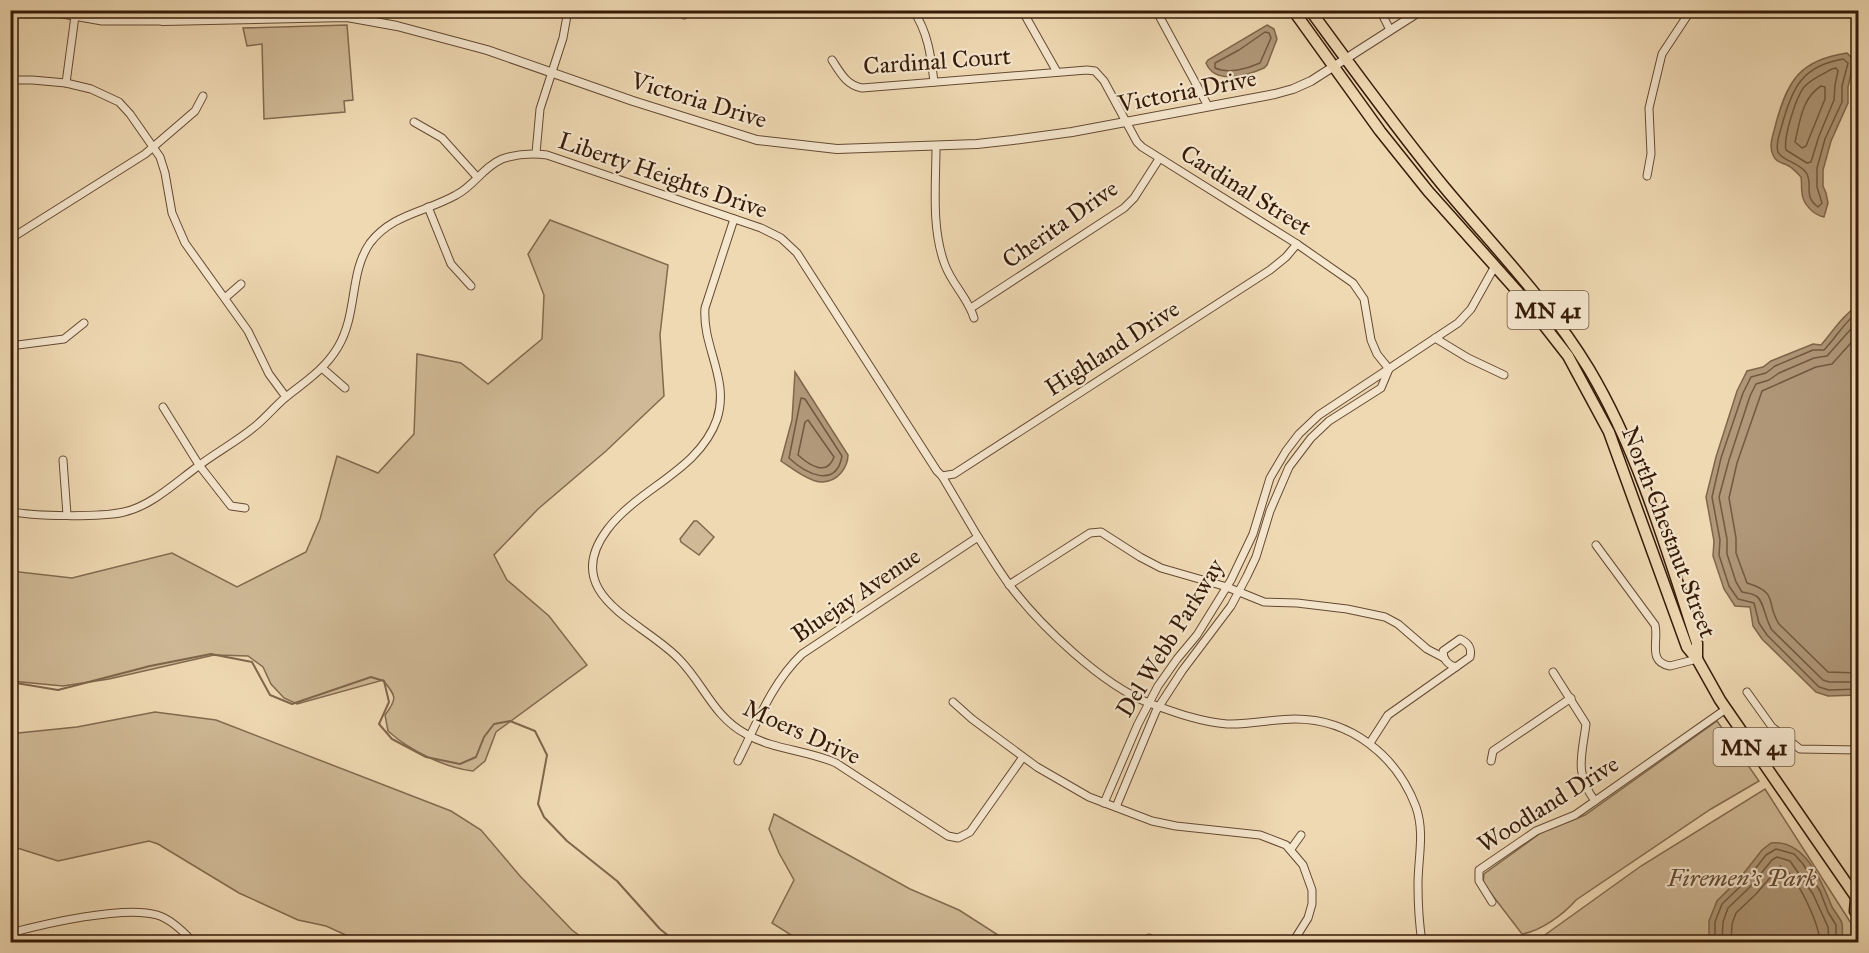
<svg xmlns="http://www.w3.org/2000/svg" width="1869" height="953" font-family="'IM FELL Great Primer',serif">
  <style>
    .green { fill: #cfb996; stroke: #826a4e; stroke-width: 1.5 }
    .water { fill: #b09879; stroke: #7f664b; stroke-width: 1.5 }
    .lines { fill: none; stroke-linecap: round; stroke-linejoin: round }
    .shore { stroke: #725940; stroke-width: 1.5 }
    .stream { stroke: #7f664b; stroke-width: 2 }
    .minor-casing { stroke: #644a32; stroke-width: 9 }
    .tertiary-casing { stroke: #644a32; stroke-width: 10 }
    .primary-casing { stroke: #351a07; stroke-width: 13 }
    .minor { stroke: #f5e6ce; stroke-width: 7 }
    .tertiary { stroke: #f5e6ce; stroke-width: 8 }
    .primary { stroke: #efd9b3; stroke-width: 10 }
    .labels { text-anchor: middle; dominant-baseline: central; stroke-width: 4.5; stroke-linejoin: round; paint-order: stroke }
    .shield { fill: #f5e6ce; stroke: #6f5743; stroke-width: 1.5 }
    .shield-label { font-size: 22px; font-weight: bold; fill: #351a07 }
    .street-label { font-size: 24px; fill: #351a07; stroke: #f5e6ce }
    .park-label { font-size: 24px; font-style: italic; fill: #634a32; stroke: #f5e6ce }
  </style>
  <rect width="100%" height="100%" fill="#efd9b3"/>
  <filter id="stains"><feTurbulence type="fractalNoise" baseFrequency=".00333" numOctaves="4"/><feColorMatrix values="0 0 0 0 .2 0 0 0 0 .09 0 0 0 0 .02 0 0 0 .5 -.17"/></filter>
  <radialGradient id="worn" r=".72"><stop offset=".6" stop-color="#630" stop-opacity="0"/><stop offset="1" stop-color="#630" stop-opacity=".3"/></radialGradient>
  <g class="green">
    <path d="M347,25L353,100L344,101L345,112L264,119L262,44L247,46L243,28Z"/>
    <path d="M550,220L668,265L660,335L664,396L606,451L538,509L494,555L507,580L549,616L587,665L496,732L485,761L473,771C445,768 409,750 388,731L385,715C398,698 396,696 383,680L297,704L284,698L271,684L263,667L248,656L214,655L109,679L63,686L11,681V571L72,578L172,553L237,587L306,552L320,519L337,456L378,473L414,434L417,354L461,363L488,384L542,339L544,295L528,254Z"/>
    <path d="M694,521H697L714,537L699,555L681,542L680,539Z"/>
    <path d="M155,712L216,720L451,811L481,830L520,876L572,930L588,942H361L326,926L298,920L239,893L158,844L149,841L58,861L11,846V731L18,733L77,727Z"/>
    <path d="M1717,721L1759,781L1711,809L1576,900C1564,914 1541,931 1522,934L1483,883L1484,874L1542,832L1585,815Z"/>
    <path d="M1765,789L1858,934V942H1547L1542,937L1641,866Z"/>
    <path d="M774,814L910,889L959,910L1009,942H802L772,923L794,880L779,853L769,829Z"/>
  </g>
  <g class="water">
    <path d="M1267,25L1274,29L1277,39L1267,65L1264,68C1246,76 1215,85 1206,63L1208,60Z"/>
    <path d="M1847,53L1854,60L1848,87V103L1831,141L1823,170V186L1826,193L1828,203L1824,217C1813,215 1802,203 1802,192C1801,187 1802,182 1801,177C1797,173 1792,167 1787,165C1780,162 1776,162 1773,155C1768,145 1774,133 1776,123C1788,80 1800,60 1847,53Z"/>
    <path d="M1858,305V695L1828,696L1816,692L1762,639L1753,626L1750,607L1735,606L1724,589L1713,556L1714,541L1706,497L1716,457L1737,391L1747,371L1763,367L1771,361L1813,344L1821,345C1833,331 1843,315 1858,305Z"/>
    <path d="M795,372L848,455C848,462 845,468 841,473C822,494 799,473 781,461L792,420Z"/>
    <path d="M1771,843C1805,839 1822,882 1832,907C1835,912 1840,918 1842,923C1843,929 1842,937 1842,942H1709V921L1717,901L1740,878L1762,850Z"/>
  </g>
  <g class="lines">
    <g class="shore">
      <path d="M1265,32L1269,33L1271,38L1260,63C1247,69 1228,74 1215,68V63L1239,50Z"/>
      <path d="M1843,59L1848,63L1842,86V102L1825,139L1817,168V187L1822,203L1818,207C1803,196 1813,187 1807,174C1801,163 1782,161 1778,152C1775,144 1780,133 1782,125C1792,88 1802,66 1843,59Z"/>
      <path d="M1832,69L1836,68L1838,71L1835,85L1834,100L1819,136L1811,162L1807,163L1786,150C1783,138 1796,97 1804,87C1811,79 1823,74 1832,69Z"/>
      <path d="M1821,86L1825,87V99L1806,146L1802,148L1795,142C1800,121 1802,98 1821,86Z"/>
      <path d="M1858,312C1844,322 1836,338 1824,350H1813L1775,366L1766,373L1751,377L1743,393L1721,458L1712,497L1720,540L1719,555L1729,586L1738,599L1754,603L1759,623L1767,635L1819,687L1829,690L1858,689"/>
      <path d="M1858,321L1827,356L1814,358L1779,373L1769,380L1756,384L1750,396L1729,460L1719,497L1727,539V554L1736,582L1742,592C1746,593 1752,593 1756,596C1764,600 1765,620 1772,630L1823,680L1829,682H1858"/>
      <path d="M1858,335L1832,364L1816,367L1762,391L1737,463L1729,498L1736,538V553L1747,583C1780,593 1765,603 1779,624L1828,672L1858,673"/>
      <path d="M801,398L805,399L842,456C836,490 805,473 789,458Z"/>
      <path d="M808,420L834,457C827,477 809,465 798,455L805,422Z"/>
      <path d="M1715,942V922L1722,904L1745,882L1766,855L1776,849L1794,854L1803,864L1820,891L1828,912L1836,925V942"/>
      <path d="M1722,942L1723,922L1728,908L1750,887L1772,860L1777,857L1790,861L1813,894L1828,927L1829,942"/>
      <path d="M1731,942L1732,924L1736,913L1756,894L1780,866C1797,873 1819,925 1820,942"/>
    </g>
    <path class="stream" d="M10,682L58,690L150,666L211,654L252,662L270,695L292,704L371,677L384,681L389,702L379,724L392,739L426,757L460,764L476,757L484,737L494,724L510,721L535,731L547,755L538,804L544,817L567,841L617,881L660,929L676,942"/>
    <defs>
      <g id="minor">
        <path d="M40,10L102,21H163"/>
        <path d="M683,10L684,15"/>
        <path d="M913,10C928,32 931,56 934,82"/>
        <path d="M1022,10L1057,72"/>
        <path d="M1156,10L1208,106"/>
        <path d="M1380,10L1390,30"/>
        <path d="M832,60C840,72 846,85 862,88L1087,70L1095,71L1104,81L1137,142L1142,147L1297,244L1353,283L1364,299L1371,340L1377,354L1389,369"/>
        <path d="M10,80H32L66,83L91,89L119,102L130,114L160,157L165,173L172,213L185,243L248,331L269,374L286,397"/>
        <path d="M66,83L75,16"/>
        <path d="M414,122L442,138L477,177"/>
        <path d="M936,146C936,185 931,228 945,265C952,284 968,298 974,318"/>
        <path d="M536,153L540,109L563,38L568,10"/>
        <path d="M1647,176L1651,154L1649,108L1662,54L1691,10"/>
        <path d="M428,207L451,264L471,286"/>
        <path d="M734,219L705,308C702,347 730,379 717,419C699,471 638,488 607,530C558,596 645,622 680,660C704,685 714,717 746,734C774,750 807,750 836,763L948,836L958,838L970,832L1023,757"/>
        <path d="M10,239L145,154L195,111L203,96"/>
        <path d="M225,298L241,284"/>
        <path d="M971,308L1124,208L1134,198L1159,159"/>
        <path d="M1435,338L1468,358L1504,375"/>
        <path d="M10,346L64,339L84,323"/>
        <path d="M322,368L345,388"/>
        <path d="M163,407L199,465L231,506L245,508"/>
        <path d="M63,460L67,515"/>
        <path d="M942,476L954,474L1270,270L1286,257L1297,244"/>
        <path d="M10,511C31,517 103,517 124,512C151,506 175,483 197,467C215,453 236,442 253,428C265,419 275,406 286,397C306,381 325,369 338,347C358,313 349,273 370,243C392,214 426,212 456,195C474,186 483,167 502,159C517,154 532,153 547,155L761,228L781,238L797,253L937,471L942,476L978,537L802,654C771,684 757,723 738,761"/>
        <path d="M978,537C989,554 999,571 1011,587C1041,626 1102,685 1149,703C1174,712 1200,722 1227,724C1250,725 1272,719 1295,719C1351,719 1397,756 1416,807C1425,833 1418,858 1418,884C1418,903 1419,923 1422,942"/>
        <path d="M1596,545L1655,625C1659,641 1647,662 1670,666L1697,659"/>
        <path d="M1009,585L1090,533L1101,532L1140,557L1161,568L1227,587L1264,602L1297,603L1347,609L1385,617L1398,624L1427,649L1444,658"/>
        <path d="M1460,639C1469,643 1472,648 1470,657L1456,667C1448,665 1443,659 1443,651Z"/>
        <path d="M1553,672L1586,724C1582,756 1574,773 1595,801"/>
        <path d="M1747,692L1772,727L1800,749L1858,750"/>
        <path d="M953,702L972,719L1037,767L1089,797L1152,821L1176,826L1260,835L1286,845L1303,865L1312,890V904L1308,918L1293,942"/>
        <path d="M1370,743L1388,715L1456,667"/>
        <path d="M1491,761L1493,751L1571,698"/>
        <path d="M1104,803L1138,724L1158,686L1177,659L1197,635L1231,580L1253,534L1270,478L1286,451L1299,434L1319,415L1458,323L1471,309L1495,266"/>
        <path d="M1116,807L1156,711L1182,671L1231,606L1247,576L1256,557L1270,511L1289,467L1311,438L1329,421L1381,388L1389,369"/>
        <path d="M1291,849L1301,835"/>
        <path d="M1492,902L1479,881V870L1536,831L1575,815L1726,709"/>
        <path d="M10,933C44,924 124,905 157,915C171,919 183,931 193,942"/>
        <path d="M1149,938L1156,942"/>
      </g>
      <path id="tertiary" d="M156,10L163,21L347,17L397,26L487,50L633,101L757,140L837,149L977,144L1013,140L1072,132L1275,94L1293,89L1311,81L1422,10"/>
      <g id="primary">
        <path d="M1293,10L1380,131L1428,191L1518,292L1568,356L1609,432L1687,647L1697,659L1720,700L1858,900"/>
        <path d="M1310,10C1354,70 1398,131 1445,188C1494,247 1549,303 1589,369C1639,453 1667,551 1697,643V659"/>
        <path d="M1856,899L1855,911L1858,916"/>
      </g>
    </defs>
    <use href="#minor" class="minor-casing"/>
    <use href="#tertiary" class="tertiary-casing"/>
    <use href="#primary" class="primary-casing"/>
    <use href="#minor" class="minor"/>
    <use href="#tertiary" class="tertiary"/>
    <use href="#primary" class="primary"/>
  </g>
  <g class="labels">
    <g class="shield">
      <rect x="1507.5" y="291" width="81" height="38" rx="4.5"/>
      <rect x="1713.5" y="728" width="81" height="38" rx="4.5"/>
    </g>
    <g class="shield-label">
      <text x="1548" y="310">MN 41</text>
      <text x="1754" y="747">MN 41</text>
    </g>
    <g class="street-label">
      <text transform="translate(937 61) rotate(-4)">Cardinal Court</text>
      <text transform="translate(1187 91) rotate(-11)">Victoria Drive</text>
      <text transform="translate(699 100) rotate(17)">Victoria Drive</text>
      <text transform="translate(663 175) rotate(19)">Liberty Heights Drive</text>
      <text transform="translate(1246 190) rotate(32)">Cardinal Street</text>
      <text transform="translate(1060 224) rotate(-35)">Cherita Drive</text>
      <text transform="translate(1112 348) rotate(-33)">Highland Drive</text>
      <text transform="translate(1669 532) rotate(69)">North Chestnut Street</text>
      <text transform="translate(856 595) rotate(-34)">Bluejay Avenue</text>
      <text transform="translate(1170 638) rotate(-58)">Del Webb Parkway</text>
      <text transform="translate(802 732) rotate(24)">Moers Drive</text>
      <text transform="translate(1548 804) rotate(-32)">Woodland Drive</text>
    </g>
    <g class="park-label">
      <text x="1742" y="878">Firemen's Park</text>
    </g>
  </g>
  <rect width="1869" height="953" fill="none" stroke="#efd9b3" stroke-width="36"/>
  <rect x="12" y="12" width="1845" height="929" fill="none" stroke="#351a07" stroke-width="3"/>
  <rect x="18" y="18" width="1833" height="917" fill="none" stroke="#351a07" stroke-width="1.5"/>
  <rect width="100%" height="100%" filter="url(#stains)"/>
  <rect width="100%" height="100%" fill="url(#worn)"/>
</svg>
